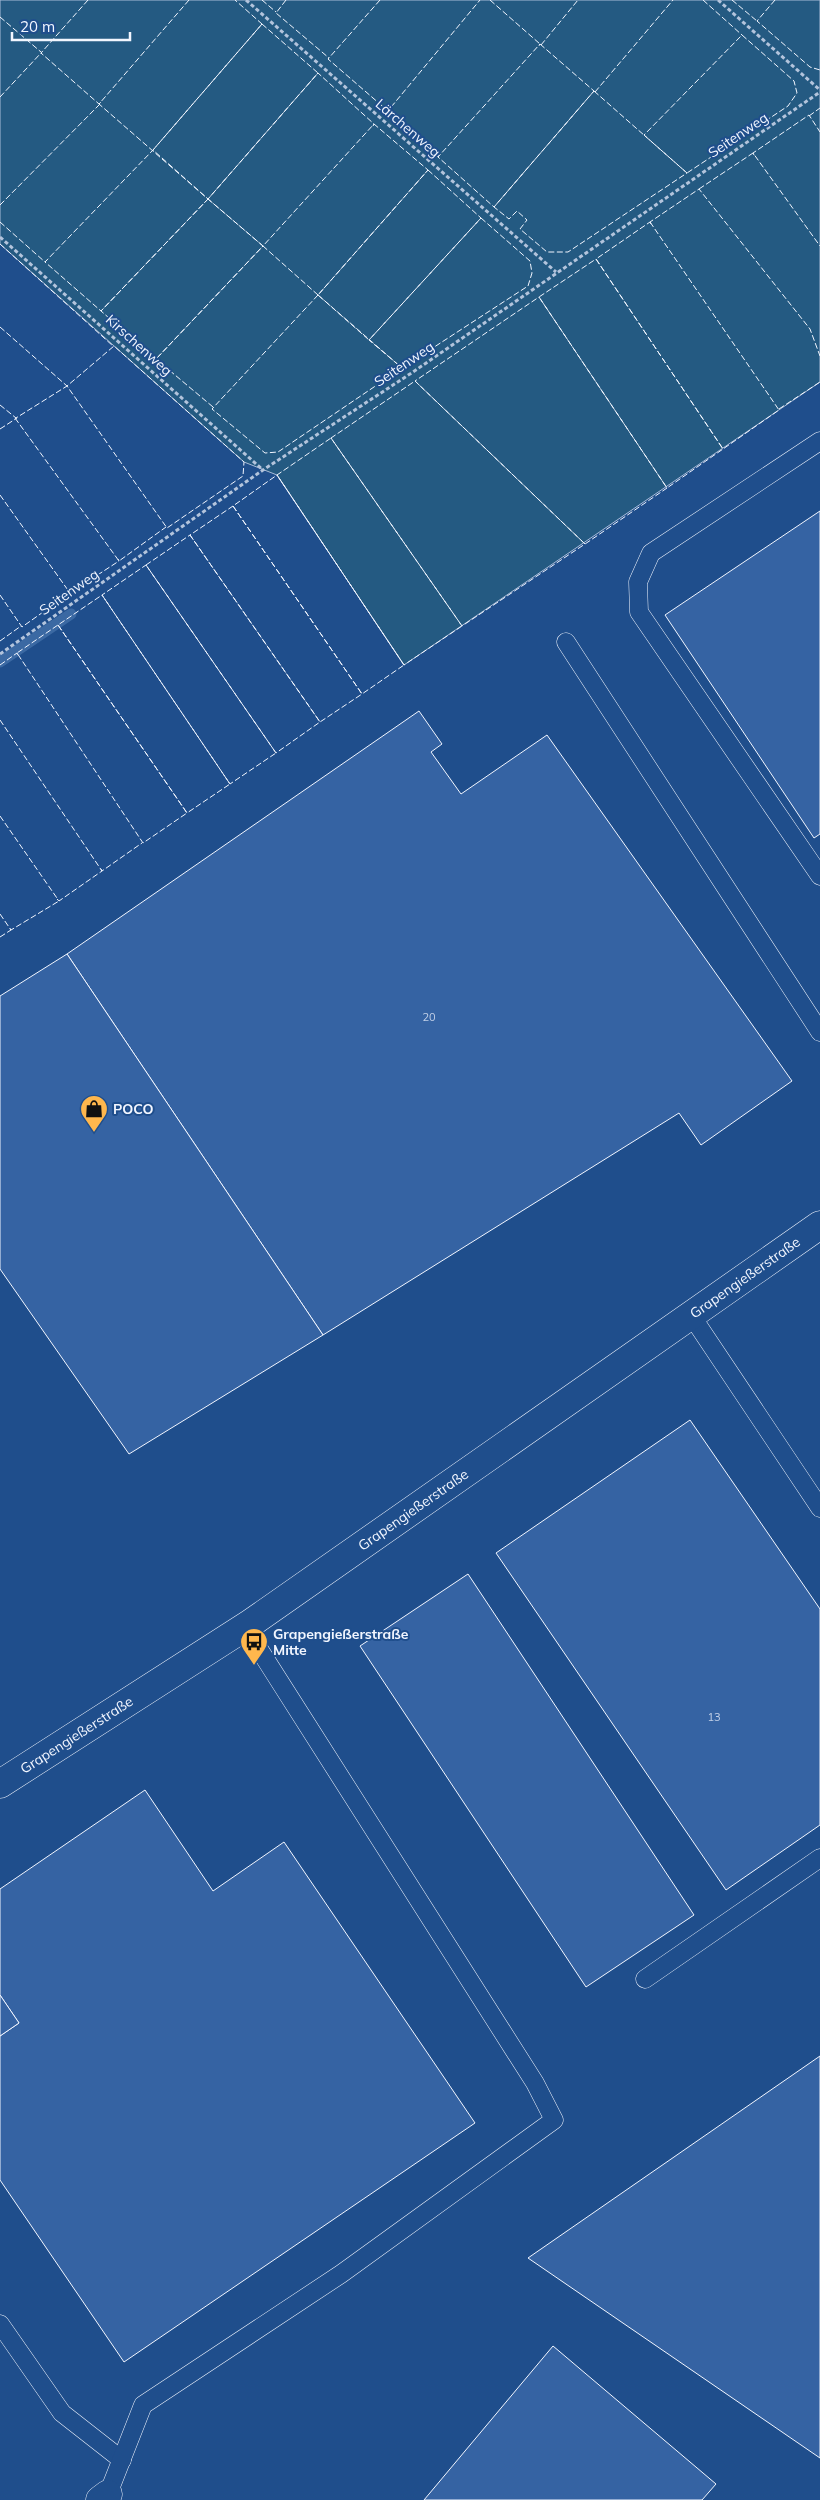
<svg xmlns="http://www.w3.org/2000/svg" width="820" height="2500" font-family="Mulish,sans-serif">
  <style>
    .green { fill: #245a82; stroke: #a8bbd7 }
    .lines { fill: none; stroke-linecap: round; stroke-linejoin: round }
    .stream { stroke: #3b69a3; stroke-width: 11 }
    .building { fill: #3563a3; stroke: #f2f6ff }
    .service-casing { stroke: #f2f6ff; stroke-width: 19 }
    .minor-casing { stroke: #f2f6ff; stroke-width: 29 }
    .path { stroke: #b3c4dc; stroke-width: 3; stroke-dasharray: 4 2.5; stroke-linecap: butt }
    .service { stroke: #1f4e8c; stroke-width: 18 }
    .minor { stroke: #1f4e8c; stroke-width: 28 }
    .fence { stroke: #f2f6ff; stroke-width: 1; stroke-dasharray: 6 2.5; stroke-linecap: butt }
    .labels { text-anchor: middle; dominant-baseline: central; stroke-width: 4; stroke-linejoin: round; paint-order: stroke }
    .number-label { font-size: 11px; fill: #c3d1e8 }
    .street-label { font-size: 14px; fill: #f2f6ff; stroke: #1f4e8c }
    .poi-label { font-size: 14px; font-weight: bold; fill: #f2f6ff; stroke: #1f4e8c; text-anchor: start }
  </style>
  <rect width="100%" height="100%" fill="#1f4e8c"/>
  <path class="green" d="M0,0H820V382L404,665L277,475L244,462L0,244Z"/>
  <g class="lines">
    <path class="stream" d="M0,662L71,614"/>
  </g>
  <g class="building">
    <path d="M820,511V834L814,838L665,615Z"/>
    <path d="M419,711L442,744L431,752L461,794L547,735L792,1081L701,1145L679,1113L323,1335L67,954Z"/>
    <path d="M67,954L323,1335L129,1454L0,1269V996Z"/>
    <path d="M690,1420L820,1609V1825L726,1890L496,1553Z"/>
    <path d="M468,1574L694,1915L586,1987L360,1646Z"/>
    <path d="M145,1790L213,1891L284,1842L475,2123L124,2362L0,2180V2036L19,2023L0,1995V1889Z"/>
    <path d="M0,1995L19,2023L0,2036Z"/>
    <path d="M820,2056V2458L528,2258Z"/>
    <path d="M553,2346L716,2484L702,2500H424Z"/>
  </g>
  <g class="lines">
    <defs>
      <g id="service">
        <path d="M820,441L651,553L638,582L639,612L820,876"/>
        <path d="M566,642L820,1032"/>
        <path d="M691,1315L820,1508"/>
        <path d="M645,1979L820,1858"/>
        <path d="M0,2324L62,2413L122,2460"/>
        <path d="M108,2494L143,2405L341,2274L554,2120L535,2083L245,1627"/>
      </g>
      <g id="minor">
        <path id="s1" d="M0,1784L251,1623L820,1225"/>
        <path d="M100,2500L108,2494"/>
      </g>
    </defs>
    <use href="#service" class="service-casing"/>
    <use href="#minor" class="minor-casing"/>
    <g class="path">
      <path d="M246,0L556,272"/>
      <path d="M718,0L820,90"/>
      <path d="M0,237L263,470"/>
      <path d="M0,654L263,470L413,372L820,92"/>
    </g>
    <use href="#service" class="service"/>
    <use href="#minor" class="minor"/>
    <g class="fence">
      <path d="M88,0L41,53L99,104L101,102"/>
      <path d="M189,0L99,104L208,199L101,311L45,262L153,150L262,24L235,0"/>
      <path d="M262,0L276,12"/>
      <path d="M286,0L276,13L329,58"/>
      <path d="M380,0L328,59L388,111"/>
      <path d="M490,0L540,44L539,46"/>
      <path d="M703,0L742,35"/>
      <path d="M732,0L757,21"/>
      <path d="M775,0L757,21L810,67L820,70"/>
      <path d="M0,17L41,52"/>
      <path d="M262,24L318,73L208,199L153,150Z"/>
      <path d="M742,35L794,81L797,93L788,106L687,173L644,135Z"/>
      <path d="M540,44L594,91L494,207L438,157Z"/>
      <path d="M541,45L578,0"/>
      <path d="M594,91L687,173L568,252H547L520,229L527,220L517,211L509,219L494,207Z"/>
      <path d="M595,92L673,0"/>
      <path d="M0,97L41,53L42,54"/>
      <path d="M809,116L820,108"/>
      <path d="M439,155L438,157L387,112L480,0"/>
      <path d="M754,155L753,153L809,115L820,132"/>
      <path d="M428,170L481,218L369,340L318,295Z"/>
      <path d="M699,189L753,153L820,246"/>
      <path d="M208,199L263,246L156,359L101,311Z"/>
      <path d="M0,205L100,104"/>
      <path d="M481,218L530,261L532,273L528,286L402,368L369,340Z"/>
      <path d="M0,222L45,262L47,260"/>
      <path d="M650,222L779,410L723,449L596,259Z"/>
      <path d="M651,224L650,222L699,189L810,329L820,356"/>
      <path d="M0,244L113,346"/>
      <path d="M263,246L208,199L318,73L374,124L373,126"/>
      <path d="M596,259L723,449L667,488L539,297Z"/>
      <path d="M318,295L263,246L374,124L428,170L318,295L212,409L265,453L278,452L402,368L318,295"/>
      <path d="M539,297L667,488L585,544L415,381Z"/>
      <path d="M0,327L67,386L167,528L243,476L244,462L114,346L67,386L16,418L0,405"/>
      <path d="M415,381L585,544L462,626L331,438Z"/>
      <path d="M213,407L156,359L263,246"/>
      <path d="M779,409L820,382"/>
      <path d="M15,418L119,561L166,527"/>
      <path d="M0,429L17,418"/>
      <path d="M331,438L462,626L404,665L277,475Z"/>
      <path d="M277,475L404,665L362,694L233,506Z"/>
      <path d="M0,495L70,593L119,561L118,559"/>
      <path d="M233,506L362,694L320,722L190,535Z"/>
      <path d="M190,535L320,722L276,753L146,565Z"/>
      <path d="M146,565L276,753L230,784L102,595Z"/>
      <path d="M0,595L22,627L70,593"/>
      <path d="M102,595L230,784L187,813L58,625Z"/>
      <path d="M58,625L187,813L143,843L17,653Z"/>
      <path d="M0,641L21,626"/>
      <path d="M0,665L17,653L18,655"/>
      <path d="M0,720L102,871L142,843"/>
      <path d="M0,816L59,901L102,871L101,869"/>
      <path d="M0,914L11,930L59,901L57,899"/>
      <path d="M0,937L11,930L10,928"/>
    </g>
  </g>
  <defs>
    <symbol id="shop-pin" viewBox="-11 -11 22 30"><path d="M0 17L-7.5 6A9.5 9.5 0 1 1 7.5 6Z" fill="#ffb74d" stroke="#1f4e8c"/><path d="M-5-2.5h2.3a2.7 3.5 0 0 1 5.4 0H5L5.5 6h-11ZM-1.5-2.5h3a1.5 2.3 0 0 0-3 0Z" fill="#111"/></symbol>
    <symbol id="bus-pin" viewBox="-11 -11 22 30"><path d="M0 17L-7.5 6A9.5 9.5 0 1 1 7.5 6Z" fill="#ffb74d" stroke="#1f4e8c"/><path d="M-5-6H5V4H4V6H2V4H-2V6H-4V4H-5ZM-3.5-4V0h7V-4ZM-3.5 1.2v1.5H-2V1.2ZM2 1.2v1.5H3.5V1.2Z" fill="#111"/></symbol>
  </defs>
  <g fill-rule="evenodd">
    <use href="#shop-pin" x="78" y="1093" width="32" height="43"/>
    <use href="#bus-pin" x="238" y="1626" width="32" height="43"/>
  </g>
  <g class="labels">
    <g class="number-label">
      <text x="429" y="1017">20</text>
      <text x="714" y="1717">13</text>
    </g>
    <g class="street-label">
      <text transform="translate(408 128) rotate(41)">Lärchenweg</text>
      <text transform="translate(738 135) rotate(-34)">Seitenweg</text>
      <text transform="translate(139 345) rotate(42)">Kirschenweg</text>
      <text transform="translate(404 364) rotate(-34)">Seitenweg</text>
      <text transform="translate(69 592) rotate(-35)">Seitenweg</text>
      <text stroke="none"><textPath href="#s1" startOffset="901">Grapengießerstraße</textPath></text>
      <text stroke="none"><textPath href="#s1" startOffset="496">Grapengießerstraße</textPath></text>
      <text stroke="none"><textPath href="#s1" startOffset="91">Grapengießerstraße</textPath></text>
    </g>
    <g class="poi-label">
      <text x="113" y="1109">POCO</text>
      <text x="273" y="1634">Grapengießerstraße<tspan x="273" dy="16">Mitte</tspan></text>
    </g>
  </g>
  <path d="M12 32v8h118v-8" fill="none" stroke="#f2f6ff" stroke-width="2.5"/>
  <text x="20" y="32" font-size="15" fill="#f2f6ff" stroke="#1f4e8c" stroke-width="4" paint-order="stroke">20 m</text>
</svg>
